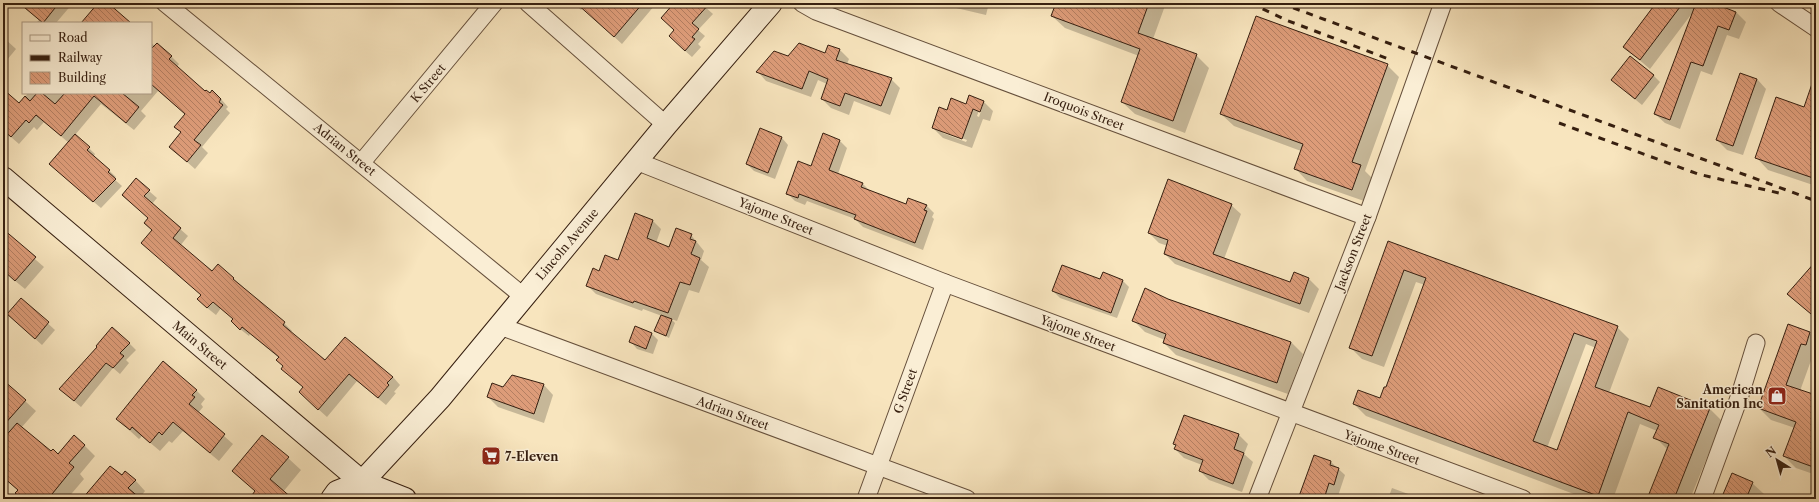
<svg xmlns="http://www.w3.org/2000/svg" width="1819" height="502" font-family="'Libre Caslon Text',serif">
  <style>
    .shadow { fill: #0003; fill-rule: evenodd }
    .building { fill: url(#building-back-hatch); stroke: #361f10; fill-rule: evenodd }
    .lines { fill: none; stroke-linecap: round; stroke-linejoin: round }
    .street-casing { stroke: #66503c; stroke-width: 19 }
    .secondary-casing { stroke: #361f10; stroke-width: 24 }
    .street { stroke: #faeed5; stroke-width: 17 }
    .secondary { stroke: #faeed5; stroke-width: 22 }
    .rail { stroke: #361f10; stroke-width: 3; stroke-dasharray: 7 7; stroke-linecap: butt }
    .labels { text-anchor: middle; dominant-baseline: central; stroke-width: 3; stroke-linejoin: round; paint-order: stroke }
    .street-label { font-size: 12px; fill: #361f10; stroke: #faeed5 }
    .poi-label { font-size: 12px; font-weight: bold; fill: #361f10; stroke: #faeed5; text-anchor: end }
  </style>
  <defs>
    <pattern id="building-back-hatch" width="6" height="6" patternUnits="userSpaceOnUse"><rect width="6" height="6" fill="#dd9c79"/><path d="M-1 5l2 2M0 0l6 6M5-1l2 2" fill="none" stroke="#b47f62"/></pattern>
  </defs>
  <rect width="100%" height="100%" fill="#f8e5be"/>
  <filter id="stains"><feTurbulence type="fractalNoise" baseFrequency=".005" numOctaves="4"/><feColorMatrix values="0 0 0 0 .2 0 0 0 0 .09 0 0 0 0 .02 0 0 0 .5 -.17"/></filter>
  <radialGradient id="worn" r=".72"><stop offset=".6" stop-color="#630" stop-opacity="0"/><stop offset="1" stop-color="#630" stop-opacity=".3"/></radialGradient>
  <g class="shadow">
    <path d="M31,3H73L56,23H36L39,20L26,8Z"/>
    <path d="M574,3H652L655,5L622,44L583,8L581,10Z"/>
    <path d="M675,3H704V6L713,14L698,30L705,36L698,44L701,47L692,57L676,43Z"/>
    <path d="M935,3H989L986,15Z"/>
    <path d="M1057,3H1166L1153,39L1196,55L1209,68L1185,133L1135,114L1122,102L1139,56L1065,28L1052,16Z"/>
    <path d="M1657,3H1710L1736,12L1746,22L1739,39L1727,35L1712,75L1701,71L1680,129L1665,123L1655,114L1693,12L1650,69L1624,47Z"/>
    <path d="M3,37L16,49L7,60L3,57Z"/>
    <path d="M151,43L155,46L157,44L172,57L179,64L177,67L205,92L221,99L228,107L226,109L230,113L202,147L208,153L195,169L170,147L182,133L176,127L186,115L158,91L141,111L146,116L134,130L101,104L75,135L95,154L94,156L116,177L114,179L122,186L101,208L57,171L69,143L44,122L37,130L34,127L19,144L3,130V91L19,104L28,93H151Z"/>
    <path d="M840,50L849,59L847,64L891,79L900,88L890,115L854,101L849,115L831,108L822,99L827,84L818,80L811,97L766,81L758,72L789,57L825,54Z"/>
    <path d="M1387,65L1399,77L1365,171L1372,178L1364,201L1307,181L1295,168L1301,151L1234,126L1221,114Z"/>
    <path d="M1653,75L1660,82L1642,105L1612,80Z"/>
    <path d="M1757,79L1766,89L1743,155L1727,150L1717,140Z"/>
    <path d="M1816,82V186L1768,170L1756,157L1804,108Z"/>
    <path d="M983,101L993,111L990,121L983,119L972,148L943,138L933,128L948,111ZM981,105H983L979,117L977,116ZM943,131L967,140L966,142L943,133Z"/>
    <path d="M761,130L782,138L788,145L775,179L754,171L747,164Z"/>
    <path d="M840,141L847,148L838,174L862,183L870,191L906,205H926L934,213L932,217L934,219L923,250L863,227L855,219L807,201L805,205L795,201L788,194L811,167Z"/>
    <path d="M149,191L157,198L152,204L188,236L180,246L212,272L233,278L284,323L292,331L290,333L326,362L393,377L400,385L394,392L396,393L386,405L357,381L327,417L308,400L304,388L284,367L279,358L250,334L249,336L240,329L234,319L221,308L216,315L206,307L202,295L142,243L153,230L149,219L123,195Z"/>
    <path d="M1231,205L1241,214L1224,259L1290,283L1294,273L1309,279L1319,289L1309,313L1175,264L1165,254L1168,246L1159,243L1149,233Z"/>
    <path d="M636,215L653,221L661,229L656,243L670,248L691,235L704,251L701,260L709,267L699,293L689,290L677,321L671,319L675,323L669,338L656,331L662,316L643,309L642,311L596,294L587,285L599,272L619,261Z"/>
    <path d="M3,231L44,267L25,289L3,271Z"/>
    <path d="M1389,242L1617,327L1629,339L1609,393L1651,408L1659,389L1710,409L1722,421L1690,499H1648L1668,450L1655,437L1657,431L1640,424L1613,499H1587L1366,416L1354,404L1380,400L1386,388L1425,285L1416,282L1384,367L1362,359L1350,347ZM1586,344L1596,348L1558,451L1547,448Z"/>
    <path d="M1816,263V319L1789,294Z"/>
    <path d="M1122,280L1129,287L1117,318L1060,298L1053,291Z"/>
    <path d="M21,299L55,330L42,345L8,314Z"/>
    <path d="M1168,299L1291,342L1303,354L1288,394L1176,355L1164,343L1165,340L1145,332L1133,320Z"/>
    <path d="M1788,326L1810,333L1816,339V356L1813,355L1800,391L1816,397V475L1796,468L1784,456L1795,428L1771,420L1759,408Z"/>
    <path d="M651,333L658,340L653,354L637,349L631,342Z"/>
    <path d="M129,343L136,350L126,360L129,363L120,374L113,368L81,407L67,395Z"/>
    <path d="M3,381L36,411L21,428L51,453L58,455L85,446L95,456L80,474L84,479L67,499H23L17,493L19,491L3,478Z"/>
    <path d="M544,385L553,395L544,423L498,407L488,397Z"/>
    <path d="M196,390L205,399L201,404L203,407L198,413L233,444L219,461L183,431L172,443L169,441L160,451L142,436L139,439L117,419Z"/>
    <path d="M1185,416L1239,435L1248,444L1244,454L1253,462L1242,492L1209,480L1200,471L1202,465L1184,458L1175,449L1176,446L1174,444Z"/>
    <path d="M288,458L301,470L283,492L291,499H250L256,492L233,471Z"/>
    <path d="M1331,462L1345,475L1337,499H1299Z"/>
    <path d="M122,477L135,480L145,491L139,499H84Z"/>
    <path d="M1752,483L1764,494L1763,499H1723Z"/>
    <path d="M1392,488L1411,495L1416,499H1388Z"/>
  </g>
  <g class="building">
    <path d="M19,3H59L43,23Z"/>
    <path d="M98,3H108L131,23H81Z"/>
    <path d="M576,3H643L614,37Z"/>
    <path d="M674,3H710L692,23L699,29L692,37L695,39L685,51L669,36L674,30L661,18Z"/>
    <path d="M1056,3H1149L1138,33L1197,54L1173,121L1121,102L1140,49L1051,16Z"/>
    <path d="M1656,3H1683L1640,60L1623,47Z"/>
    <path d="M1696,3H1713L1736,12L1729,30L1718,26L1703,66L1691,62L1670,120L1654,114Z"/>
    <path d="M1256,16L1388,64L1352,162L1361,165L1352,190L1294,169L1303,144L1220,114Z"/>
    <path d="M157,43L172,56L169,59L205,91L206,90L210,93L212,90L221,99L219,102L223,105L194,140L201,145L187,162L169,147L181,132L174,127L185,114L151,84V49Z"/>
    <path d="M799,43L825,53L828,45L840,49L836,60L892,78L881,106L845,93L840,106L821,99L828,79L809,71L802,89L756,72L774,51L788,56Z"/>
    <path d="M1630,56L1654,75L1635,99L1611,80Z"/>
    <path d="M1740,73L1757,79L1733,146L1716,140Z"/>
    <path d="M1814,78H1816V179L1755,158L1776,97L1804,107Z"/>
    <path d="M3,89L19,103L25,96L30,101L37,93H42L55,104L65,93H122L139,107L126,123L94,96L61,136L36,115L29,123L26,120L11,137L3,130Z"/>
    <path d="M969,95L984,101L980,112L973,109L962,139L932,128L939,107L947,110L951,98L966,104Z"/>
    <path d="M760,128L782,137L768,173L746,164Z"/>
    <path d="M823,133L840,140L829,170L863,183L861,187L906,204L908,198L927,205L924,210L927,211L915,243L854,219L856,215L799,194L798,198L786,194L798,161L811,166Z"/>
    <path d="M75,134L90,147L87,150L110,170L108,172L116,179L93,202L49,164Z"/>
    <path d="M136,178L150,190L144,196L181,228L173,238L212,271L218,264L234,278L233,279L285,322L283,325L325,360L345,337L393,377L387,383L389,385L378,398L349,374L318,410L299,392L303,387L281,369L283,366L276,360L279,357L242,327L240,330L231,321L233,319L213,302L207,308L197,299L201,295L141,243L152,230L144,223L148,218L122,195Z"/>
    <path d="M1168,179L1232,204L1213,254L1290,282L1294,272L1309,278L1300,304L1164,254L1168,240L1148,233Z"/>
    <path d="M635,213L653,220L647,238L669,247L676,228L692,234L690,239L696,241L691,254L700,258L690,285L680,282L668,313L634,301L633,303L586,286L593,268L599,271L605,255L618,260Z"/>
    <path d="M3,229L36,257L15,281L3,270Z"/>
    <path d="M1388,241L1618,326L1595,387L1650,407L1658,387L1710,408L1674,499H1647L1669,444L1653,438L1659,425L1628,412L1598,496L1353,404L1358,390L1380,398L1384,387H1386L1426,278L1404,270L1372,356L1349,348ZM1574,333L1597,341L1557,450L1533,441Z"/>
    <path d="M1816,261V308L1811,314L1787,294Z"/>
    <path d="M1062,265L1100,279L1103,272L1123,280L1111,313L1052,291Z"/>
    <path d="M1145,288L1168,299L1291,342L1277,383L1163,343L1166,334L1132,321Z"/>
    <path d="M21,298L49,322L35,339L7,314Z"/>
    <path d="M661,315L672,319L666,336L654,331Z"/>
    <path d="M1788,324L1810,332L1806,345L1801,344L1786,385L1816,395V468L1783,456L1796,422L1758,408Z"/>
    <path d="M635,326L652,333L646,349L629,342Z"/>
    <path d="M112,327L130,343L120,353L124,356L113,368L106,363L74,401L59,389L97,347L96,346Z"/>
    <path d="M163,361L197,390L192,395L195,397L189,404L225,434L210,453L173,422L162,435L159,432L150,443L132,427L130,430L116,419Z"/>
    <path d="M512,375L544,384L534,414L487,397L492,383L503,387Z"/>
    <path d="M3,380L26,400L3,426Z"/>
    <path d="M1184,415L1239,434L1234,449L1244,453L1233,484L1199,471L1203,460L1174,449L1176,445L1173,444Z"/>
    <path d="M17,423L51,451L53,449L58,454L74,435L85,445L69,463L74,467L48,499H23L15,493L18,490L3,477V449L8,443L3,439Z"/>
    <path d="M262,435L289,457L270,479L293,499H249L255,491L232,471Z"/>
    <path d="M1314,455L1331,461L1330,465L1339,468L1334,485L1329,483L1324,499H1298Z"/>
    <path d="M110,466L122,475L125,471L136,480L128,488L141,499H82Z"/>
    <path d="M1732,473L1753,482L1746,499H1721Z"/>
  </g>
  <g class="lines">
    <defs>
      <g id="street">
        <path d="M165,3L523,296"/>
        <path d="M528,3L666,125"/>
        <path d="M802,3L816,11L1367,217"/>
        <path d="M1779,3L1816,28"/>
        <path d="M636,161L945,283L1523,499"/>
        <path d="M362,162L494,3"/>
        <path d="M500,326L967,499"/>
        <path d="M866,499L945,283"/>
        <path d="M1257,499L1367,217L1443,3"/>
        <path d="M1702,499L1740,395L1756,343"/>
      </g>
      <g id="secondary">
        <path d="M3,178L362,482L405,499"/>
        <path d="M332,499L337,492L362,482L440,398L666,125L771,3"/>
      </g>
    </defs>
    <use href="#street" class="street-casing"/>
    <use href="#secondary" class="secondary-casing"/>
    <use href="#street" class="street"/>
    <use href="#secondary" class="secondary"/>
    <g class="rail">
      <path d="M1250,3L1286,20L1391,60"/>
      <path d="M1280,3L1816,201"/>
      <path d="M1559,123L1698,174L1783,194"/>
    </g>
  </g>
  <defs>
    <symbol id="shop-square" viewBox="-11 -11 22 22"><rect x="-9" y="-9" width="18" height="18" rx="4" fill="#8f2418" stroke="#faeed5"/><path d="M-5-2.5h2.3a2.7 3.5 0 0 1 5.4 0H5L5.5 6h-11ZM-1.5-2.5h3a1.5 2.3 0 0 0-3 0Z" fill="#fff"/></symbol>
    <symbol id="supermarket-square" viewBox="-11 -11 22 22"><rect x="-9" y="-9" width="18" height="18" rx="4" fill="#8f2418" stroke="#faeed5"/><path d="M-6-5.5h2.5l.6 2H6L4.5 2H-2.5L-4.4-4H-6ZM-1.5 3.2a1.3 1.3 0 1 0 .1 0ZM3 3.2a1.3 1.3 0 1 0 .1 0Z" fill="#fff"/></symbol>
  </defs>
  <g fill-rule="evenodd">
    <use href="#shop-square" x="1766" y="385" width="22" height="22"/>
    <use href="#supermarket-square" x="480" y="445" width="22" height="22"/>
  </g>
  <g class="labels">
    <g class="street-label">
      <text transform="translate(428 83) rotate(-50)">K Street</text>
      <text transform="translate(1084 111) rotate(21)">Iroquois Street</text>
      <text transform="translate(345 149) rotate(39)">Adrian Street</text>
      <text transform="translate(776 216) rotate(22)">Yajome Street</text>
      <text transform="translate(567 244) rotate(-50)">Lincoln Avenue</text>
      <text transform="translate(1353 252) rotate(-69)">Jackson Street</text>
      <text transform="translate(1078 333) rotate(21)">Yajome Street</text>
      <text transform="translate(200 345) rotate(40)">Main Street</text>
      <text transform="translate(905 391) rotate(-70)">G Street</text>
      <text transform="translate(733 413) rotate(20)">Adrian Street</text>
      <text transform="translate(1382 447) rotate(20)">Yajome Street</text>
    </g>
    <g class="poi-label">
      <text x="1763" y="389">American<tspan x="1763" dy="14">Sanitation Inc</tspan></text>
      <text x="505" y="456" text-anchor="start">7-Eleven</text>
    </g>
  </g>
  <rect width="1819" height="502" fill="none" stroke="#f8e5be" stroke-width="16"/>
  <rect x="4" y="4" width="1811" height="494" fill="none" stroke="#361f10" stroke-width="2"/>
  <rect x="8" y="8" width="1803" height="486" fill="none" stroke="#361f10"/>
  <rect x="22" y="22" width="130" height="72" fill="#faeed5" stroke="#ac9b86"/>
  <rect x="30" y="35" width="20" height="6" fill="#faeed5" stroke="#ac9b86"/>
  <text x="58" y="42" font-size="12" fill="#361f10">Road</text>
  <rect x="30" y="55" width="20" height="6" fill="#361f10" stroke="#ac9b86"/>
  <text x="58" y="62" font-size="12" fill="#361f10">Railway</text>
  <rect x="30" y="72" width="20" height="12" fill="url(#building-back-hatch)" stroke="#ac9b86"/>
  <text x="58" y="82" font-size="12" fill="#361f10">Building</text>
  <g transform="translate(1777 460) rotate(323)" stroke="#faeed5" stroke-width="3" paint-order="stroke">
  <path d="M0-3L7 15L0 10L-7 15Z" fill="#361f10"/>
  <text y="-6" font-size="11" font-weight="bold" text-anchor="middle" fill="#361f10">N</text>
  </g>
  <rect width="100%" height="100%" filter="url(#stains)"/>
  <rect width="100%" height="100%" fill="url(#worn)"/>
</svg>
